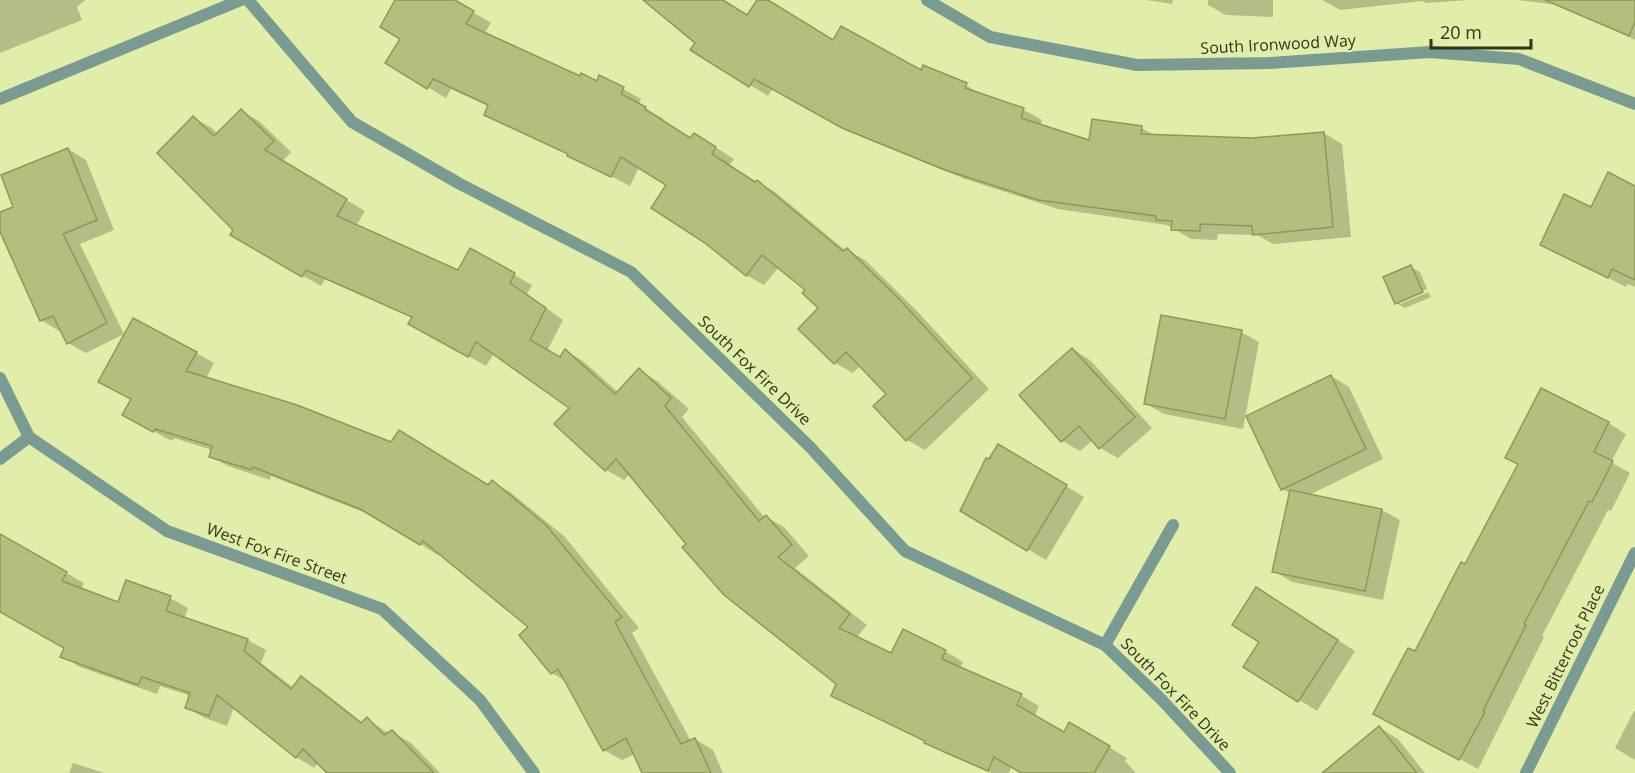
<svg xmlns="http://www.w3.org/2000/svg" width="1635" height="773" font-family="'Open Sans',sans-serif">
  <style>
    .shadow { fill: #0003 }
    .building { fill: #b3bf7f; stroke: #8d9957; stroke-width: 1.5 }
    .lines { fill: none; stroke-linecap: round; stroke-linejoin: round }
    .minor { stroke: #7a9b92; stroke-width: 12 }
    .labels { text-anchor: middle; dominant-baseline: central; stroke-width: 4.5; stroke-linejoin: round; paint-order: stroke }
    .street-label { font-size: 16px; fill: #31361a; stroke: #e0eea9 }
  </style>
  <rect width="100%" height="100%" fill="#e0eea9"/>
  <g class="shadow">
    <path d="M0,0H85L77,7L82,20L0,53Z"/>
    <path d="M397,0H453L491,23L484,34L580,78L623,89L641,99L638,105L664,119L662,121L691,139L712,145L734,159L729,166L756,183L757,182L775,192L846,251L847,250L865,260L916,310L989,389L925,450L907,440L888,394L861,365L853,373L835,363L820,308L807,290L779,267L764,285L746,275L668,185L639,167L630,186L570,155L504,124L486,114L489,106L451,89L446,98L387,63L402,39Z"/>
    <path d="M645,0H721L748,17L759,0H765L834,42L922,72L966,85L983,96L1024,110L1042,120L1040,125L1090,142L1141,128L1157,136L1252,140L1324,133L1342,144L1351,237L1273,244L1257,235L1218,234L1217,240L1191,239L1167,225L1058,209L965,179L862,137L773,88L768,96L750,85Z"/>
    <path d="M1146,0H1173L1172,4Z"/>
    <path d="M1208,0H1273V17L1226,15L1208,5Z"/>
    <path d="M1322,0H1469L1426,3L1423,1L1340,10Z"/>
    <path d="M1517,0H1560L1559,5Z"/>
    <path d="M1570,0H1635V40L1586,16Z"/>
    <path d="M241,111L259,121L291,152L282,162L365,211L356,226L459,272L471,250L532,285L527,294L563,320L547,351L560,359L565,351L583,361L619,393L639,370L657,381L689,409L682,417L765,518L766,517L784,527L809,556L795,568L867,625L856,638L892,655L945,651L963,662L960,668L1015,713L1022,696L1039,706L1034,717L1064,734L1070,724L1127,758L1125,761L1136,773H1023L1012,766L1009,773H991L944,753L926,742L851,705L838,684L688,544L630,474L624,480L606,470L571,407L494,353L486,366L410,323L413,318L325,279L321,286L232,235L235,229L194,118L212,128L218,134Z"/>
    <path d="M68,149L86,160L114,230L80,244L124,334L86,353L68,343L61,330L59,331L41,320L18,273L0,228V214L15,207Z"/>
    <path d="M1635,188V287L1628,284L1626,287L1542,244L1592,209Z"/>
    <path d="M1411,267L1420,272L1427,289L1400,301V304L1428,292L1431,297L1405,308L1396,303Z"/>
    <path d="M1241,332L1259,342L1243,429L1164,414L1146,404Z"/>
    <path d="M1072,349L1090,360L1152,428L1118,458L1100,448L1093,440L1080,451L1062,441L1021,395Z"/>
    <path d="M196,353L214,363L206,378L488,486L492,482L510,492L565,537L639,628L632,633L691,741L695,739L713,750L723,773H644L635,754L622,760L604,750L567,682L552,673L521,635L531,627L440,553L438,555L376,517L271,476L270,480L228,466L210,456L212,450L174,438L172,441L142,425Z"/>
    <path d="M1331,376L1349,387L1383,459L1309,495L1382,510L1400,520L1383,600L1292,582L1274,571L1290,493L1282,489Z"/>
    <path d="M1608,423L1626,434L1611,462L1630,473L1611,511L1608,510L1542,636L1544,637L1478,769L1393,723L1416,653L1466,566Z"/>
    <path d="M999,446L1084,497L1046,560L962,510Z"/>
    <path d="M5,538L84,583L81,590L119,604L127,582L170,598L188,608L184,619L248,640L266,650L261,663L294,688L302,678L320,689L363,723L367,719L389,734L392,732L411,743L440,773H329L319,762L314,768L296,757L234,707L227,726L205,718L187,708L191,696L160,686L157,694L80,667L62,656L65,648L0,611V548Z"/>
    <path d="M1275,600L1355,651L1317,711L1245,666L1261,641Z"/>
    <path d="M1634,711H1635V760L1615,748Z"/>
    <path d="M1380,728L1398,739L1425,773H1324Z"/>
    <path d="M73,763L104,773H69Z"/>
  </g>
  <g class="building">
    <path d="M395,0H455L474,11L466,24L580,76L581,73L597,81L599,75L624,87L621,94L646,107L645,109L690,138L694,133L716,147L712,154L755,182L757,180L843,251L847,248L898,298L972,378L906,441L873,406L886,394L846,352L834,364L798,329L818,308L802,293L805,290L762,255L746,276L705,243L651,208L666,185L621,157L611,177L567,156L568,154L484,115L488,105L433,79L427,89L385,63L400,39L380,27Z"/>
    <path d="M643,0H723L747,15L757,0H768L833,40L841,26L921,70L923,65L967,83L965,88L1024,108L1021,118L1089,140L1092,119L1142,126L1141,134L1252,138L1324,132L1333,227L1253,235L1252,226L1200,224V231L1171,230L1172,221L1156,220V216L1038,200L945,170L842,128L754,79L749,87L690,50L695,43Z"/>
    <path d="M1545,0H1635V22L1629,36Z"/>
    <path d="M241,109L274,141L265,150L347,199L337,216L458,270L470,248L515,273L510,283L546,308L530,340L560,357L565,349L615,394L639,368L671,398L665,406L759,521L766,515L792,545L778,557L850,614L839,628L891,653L903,629L946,650L942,659L1022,694L1017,705L1064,732L1069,722L1110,746L1094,773H1021L994,757L988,771L924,743L925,741L831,696L836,684L724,595L682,547L686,544L616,459L605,471L554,424L569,408L476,342L468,357L408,324L412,317L306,270L302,277L230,235L233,230L157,153L193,116L214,136Z"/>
    <path d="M68,148L97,220L63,234L107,323L67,344L53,316L40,321L0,232V212L13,207L1,175Z"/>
    <path d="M1608,172L1635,186V280L1612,269L1608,278L1540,245L1564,194L1591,207Z"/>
    <path d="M1411,265L1423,292L1395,304L1383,277Z"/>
    <path d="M1161,315L1242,330L1225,419L1144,404Z"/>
    <path d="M133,318L197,352L186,371L297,405L391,442L399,430L488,485L492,480L546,525L622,617L615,622L681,744L695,738L711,773H642L626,738L603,751L558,669L551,674L519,635L528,627L423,541L420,545L360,509L253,467L252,470L209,457L212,446L155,429L153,432L122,415L131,399L98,382Z"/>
    <path d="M1072,348L1135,417L1099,449L1079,426L1061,442L1019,395Z"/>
    <path d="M1331,375L1366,449L1281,490L1246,416Z"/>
    <path d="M1541,388L1609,422L1594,452L1613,461L1592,502L1589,501L1524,624L1526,625L1483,711L1485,712L1459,760L1373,714L1408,648L1415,651L1461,562L1465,564L1518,464L1505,458Z"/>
    <path d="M998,444L1067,485L1027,551L960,511L986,458L989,459Z"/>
    <path d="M1290,490L1382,509L1365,591L1272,572Z"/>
    <path d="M0,534L67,572L62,581L118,602L126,580L171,596L166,611L248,639L244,651L291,689L301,676L361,723L367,717L384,735L392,730L434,773H327L303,749L296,758L217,695L209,716L185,708L190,693L142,677L138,685L60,657L64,648L0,612Z"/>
    <path d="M1256,587L1338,640L1298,702L1243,667L1259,642L1232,625Z"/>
    <path d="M1379,726L1417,773H1322Z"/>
  </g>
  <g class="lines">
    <g class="minor">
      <path d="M248,0L352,122L460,184L631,272L811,448L905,551L1105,645L1161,699L1230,773"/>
      <path d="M927,0L990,37L1137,65L1270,63L1430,52L1519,59L1635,104"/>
      <path d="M0,99L241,0"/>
      <path d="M0,378L29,437L167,531L382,609L480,700L534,773"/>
      <path d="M0,459L29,437"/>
      <path d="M1105,645L1173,525"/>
      <path d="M1526,773L1635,553"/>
    </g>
  </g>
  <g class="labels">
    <g class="street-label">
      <text transform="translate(1278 44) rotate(-3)">South Ironwood Way</text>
      <text transform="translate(755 370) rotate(44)">South Fox Fire Drive</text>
      <text transform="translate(277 553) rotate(20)">West Fox Fire Street</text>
      <text transform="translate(1565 656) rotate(-64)">West Bitterroot Place</text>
      <text transform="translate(1176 694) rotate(46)">South Fox Fire Drive</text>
    </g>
  </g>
  <path d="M1431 39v9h100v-9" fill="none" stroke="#31361a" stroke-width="3"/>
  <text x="1440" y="39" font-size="18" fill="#31361a" stroke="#e0eea9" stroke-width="4.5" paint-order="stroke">20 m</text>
</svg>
